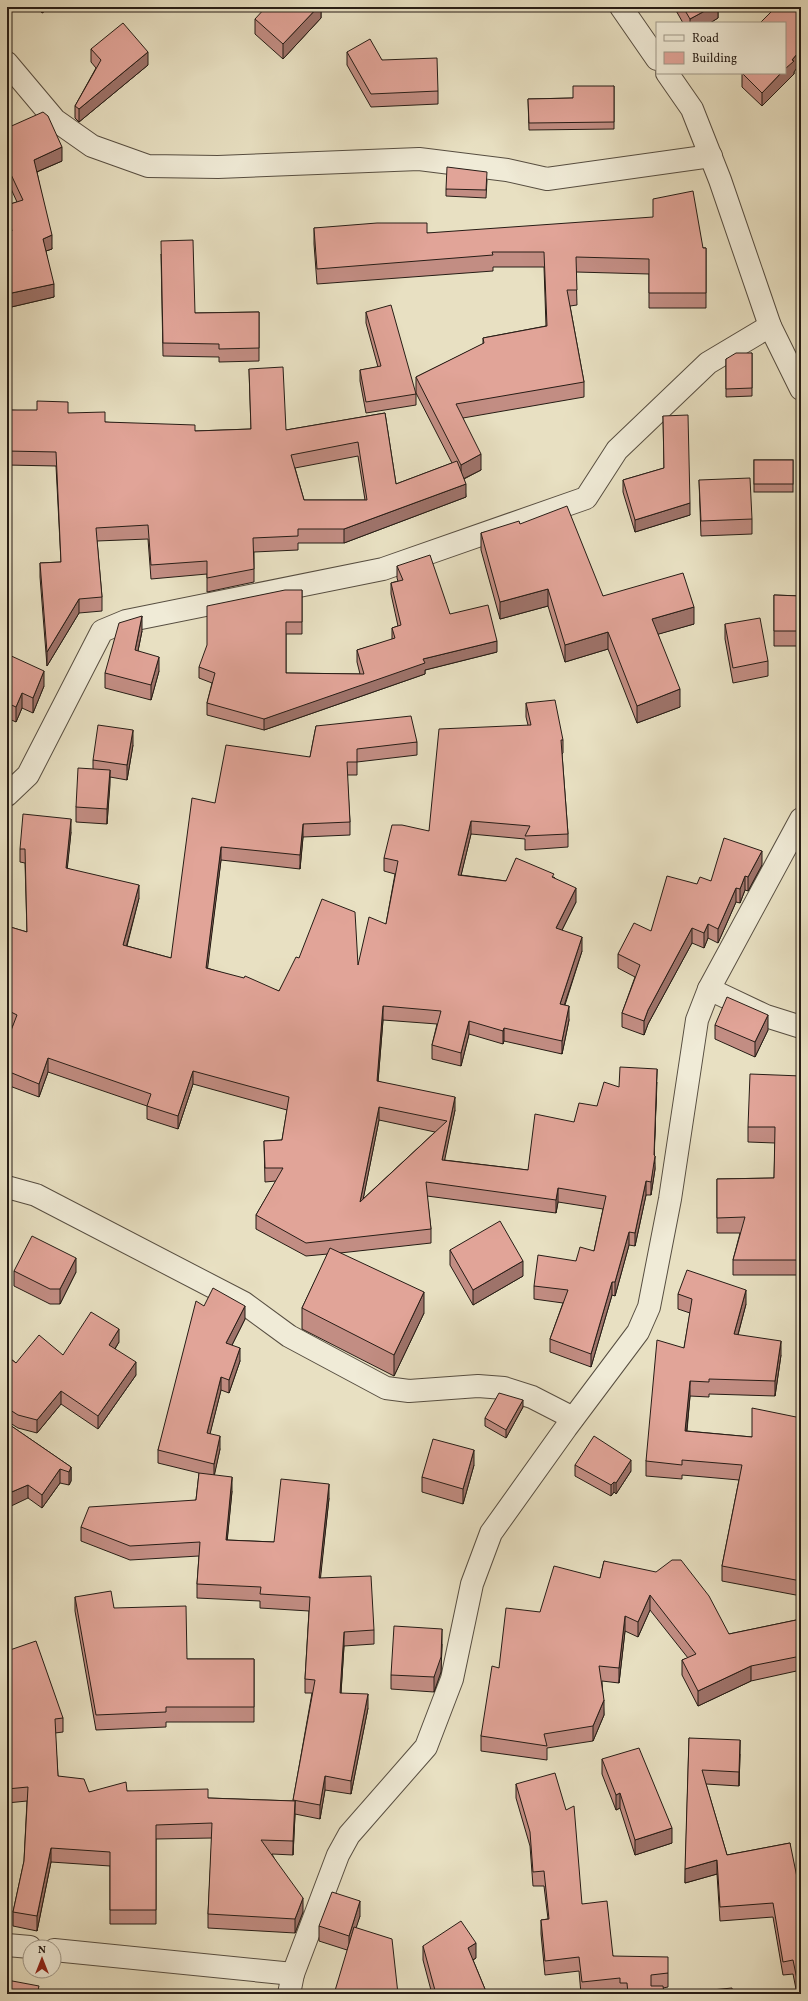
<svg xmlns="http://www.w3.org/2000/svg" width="808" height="2001" font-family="Vollkorn,serif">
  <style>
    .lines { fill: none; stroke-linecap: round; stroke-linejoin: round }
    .minor-casing { stroke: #574e41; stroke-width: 24 }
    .minor { stroke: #f0ebd7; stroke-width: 22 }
    .wall { fill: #c28d83; stroke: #271d16; fill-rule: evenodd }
    .shaded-wall { fill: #9e736a; stroke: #271d16 }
    .building { fill: #e1a498; stroke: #271d16; fill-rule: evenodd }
  </style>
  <rect width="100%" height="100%" fill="#e8e0c2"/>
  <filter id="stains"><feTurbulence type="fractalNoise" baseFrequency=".005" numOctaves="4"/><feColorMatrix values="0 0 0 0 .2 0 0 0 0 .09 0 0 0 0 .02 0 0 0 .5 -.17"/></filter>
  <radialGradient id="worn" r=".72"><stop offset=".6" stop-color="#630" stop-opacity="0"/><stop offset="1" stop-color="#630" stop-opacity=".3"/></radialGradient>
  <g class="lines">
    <defs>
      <g id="minor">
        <path d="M621,7L657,59"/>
        <path d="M7,63L55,120L92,146L148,166L218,167L419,159L507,170L547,179L711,156"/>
        <path d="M667,73L692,109L720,180L770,326L801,389"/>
        <path d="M7,795L28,775L102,631L126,621L383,569L586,498L617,450L708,363L770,326"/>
        <path d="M709,989L766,1016L801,1027"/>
        <path d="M7,1187L36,1195L244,1303L289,1336L386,1388L409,1391L478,1386L504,1388L532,1397L573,1418"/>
        <path d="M7,1945L30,1947"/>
        <path d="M54,1950L293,1974"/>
        <path d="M289,1994L293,1974L338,1855L349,1835L426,1747L452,1679L472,1584L491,1533L566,1428L638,1332L649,1307L670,1199L697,1020L709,989L801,819"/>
      </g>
    </defs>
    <use href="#minor" class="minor-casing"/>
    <use href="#minor" class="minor"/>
  </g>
  <g class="wall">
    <path d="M38,7H51L42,13Z"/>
    <path d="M321,7V18L283,59L255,34V19Z"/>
    <path d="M674,7H718V18L710,23H683Z"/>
    <path d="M91,49L148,65L79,122L75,118V106L96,68L91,62Z"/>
    <path d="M347,52L382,60L438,91V104L371,107L347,65Z"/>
    <path d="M794,72V74L762,106L742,87V73Z"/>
    <path d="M614,86V129L529,130L528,99L573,98Z"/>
    <path d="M7,128L62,161L37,172L52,249L46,251L54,297L7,308V232H9L7,226V205L17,202L7,180Z"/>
    <path d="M487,180L486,198L446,196V189Z"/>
    <path d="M801,197V222L798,214V199Z"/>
    <path d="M314,228L427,233L706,248V308H649V274L576,272L577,305L570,306L584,382V397L463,418L481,470L464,479L466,497L344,543H298V550L254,552V582L207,592V574L151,579L148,539L97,541L102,597V611L79,613L47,666L40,577V563L61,562L56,466L7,465V410L68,413L105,422L195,431L251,429L249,369L286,430L385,413L396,484L452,463L416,393V377L483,344V338L546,326L544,267H493V271L317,284L314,244ZM358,456L365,500H304L295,468Z"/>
    <path d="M161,254L195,313L259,312V361L219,362V357L163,356Z"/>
    <path d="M366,312L416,394V405L366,413L360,381V370L378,367L366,323Z"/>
    <path d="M752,353V396L726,397V359Z"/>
    <path d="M663,416L690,515L635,532L623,492V480L664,468Z"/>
    <rect x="754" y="460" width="39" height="32"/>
    <path d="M699,480L752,519V534L701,536Z"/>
    <path d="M520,524L603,596L694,624L658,634L680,707L637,723L608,649L565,662L548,606L500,619L481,550V533Z"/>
    <path d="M397,566L450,614L497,652L425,670V674L264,730L207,715V703L212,683L199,678V667L302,590V634H286V673L360,674L357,662V650L392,640V628L398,626L391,594V583L398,581L397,578Z"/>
    <path d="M774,595L801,596V646H774Z"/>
    <path d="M725,624L768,661V676L733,683L725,639Z"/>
    <path d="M142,631L138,651L159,671L151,700L105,688V673Z"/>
    <path d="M7,654L44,686L33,713L22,708L16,722L7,718Z"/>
    <path d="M526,703L563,740V753L562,754L568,834V847L525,850V839L471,834L461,875L506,881L554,877L576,902L562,930L582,951L565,1005L569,1020L562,1054L504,1041L503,1044L469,1034L461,1066L432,1059V1045L437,1024L383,1020L378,1081L455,1110L444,1160L528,1170L574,1122L597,1106L619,1087L657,1082L654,1155L655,1169L651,1195H646L635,1246L629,1245L615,1296L612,1295L591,1367L550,1352V1339L563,1303L534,1299V1286L576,1261L594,1251L603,1209L558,1202L556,1213L427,1196L431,1229V1243L340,1253L424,1313L394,1376L302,1329V1308L328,1254L306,1256L256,1229V1215L276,1181L265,1182L264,1141L282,1140L287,1110L193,1084L178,1129L147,1119V1106L48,1072L39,1097L7,1085V1041L13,1026L7,1023V926L27,932L25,863L20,862V849L71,832L67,868L139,898L127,946L171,958L215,803L310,757L316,726L417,742V755L357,762V775H347L350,822V835L303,837L300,869L221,860L207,968L279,991L299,958L358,965L386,924L395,874L384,871V858L429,831L528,725L526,717ZM379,1120L435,1132L363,1199Z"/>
    <path d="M133,745L127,780L110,777L107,824L76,822V807L93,769V760Z"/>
    <path d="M762,865L748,891L745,890L740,903L736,902L718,943L708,938L704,948L692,943L648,1024L644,1035L622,1027V1013L635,977L618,968V954L651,931L697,884L711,881Z"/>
    <path d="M715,1025L768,1030L755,1057L715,1039Z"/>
    <path d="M801,1076V1275H733V1260L740,1233H717V1179L774,1178L775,1143L748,1142V1127Z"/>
    <path d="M450,1250L523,1276L473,1305L450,1265Z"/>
    <path d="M14,1271L76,1272L60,1304H50L14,1286Z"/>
    <path d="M678,1294L746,1304L738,1335L781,1355L775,1396L709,1394V1397L690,1396L687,1431L752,1437L801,1418V1596L722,1581V1566L739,1480L682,1475V1479L646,1476V1461L684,1348L690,1313L678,1309Z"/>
    <path d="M204,1306L245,1319L232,1345L240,1361L229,1393L221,1390L210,1433L220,1449L214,1475L232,1491L227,1540L274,1542L329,1498L320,1578L374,1630V1644L344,1646L341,1693L368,1708L351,1794L325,1790L320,1819L295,1814L293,1855L272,1854L303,1912L295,1933L208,1928V1914L212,1838L156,1839V1924H110V1866L51,1862L37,1931L13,1926V1912L24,1861L27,1801L7,1803V1651L63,1718V1732L55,1733L58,1776L89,1792L127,1791L208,1798L293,1801L312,1693H305V1679L309,1611L260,1608V1601L197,1598V1584L199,1556L130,1560L81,1541V1527L196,1500L199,1473L158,1463V1450Z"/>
    <path d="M119,1342L115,1349L136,1375L98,1429L61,1404L37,1433L18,1428L7,1421V1356L16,1363L63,1355Z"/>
    <path d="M523,1407L506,1438L485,1426V1418Z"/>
    <path d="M7,1423L71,1467V1481L69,1485L60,1483L42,1508L28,1498Z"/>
    <path d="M474,1465L463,1504L422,1492V1477Z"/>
    <path d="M575,1465L631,1471L616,1494L614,1492L611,1496L575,1476Z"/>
    <path d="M604,1561L729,1634L801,1619V1670L751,1681L698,1706L682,1675V1660L688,1658L650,1610L638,1637L625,1631L619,1683L602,1681L604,1715L593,1741L547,1748V1760L481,1751V1736L499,1668L540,1612L600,1578Z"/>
    <path d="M75,1597L114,1608L187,1659H254V1722H166V1727L96,1730L75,1611Z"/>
    <path d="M442,1644L441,1672L434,1692L391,1689V1675Z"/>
    <path d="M689,1738L740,1754L739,1786L706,1784L727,1855L790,1843L801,1994H797L793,1974L783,1975L773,1917L720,1921L717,1874L685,1883Z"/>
    <path d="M602,1759L672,1843L635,1855L620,1808L616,1810L602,1774Z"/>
    <path d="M516,1784L582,1904L613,1956L668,1973V1987L663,1988L664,1994H620V1992L603,1994H581L579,1971L545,1975L541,1934V1920L548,1919L544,1886H533L530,1846L516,1798Z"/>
    <path d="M360,1916L347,1950L319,1941V1926Z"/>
    <path d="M423,1946L476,1958L473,1960L487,1994H432L423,1960Z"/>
  </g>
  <g class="shaded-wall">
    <path d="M42,7H51L42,13Z"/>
    <path d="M318,7H321V18L283,59V44Z"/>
    <path d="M712,7H718V18L710,23H690V19Z"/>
    <path d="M801,49V62L794,72V74L762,106V93L781,73H785V69Z"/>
    <path d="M148,52V65L79,122V109Z"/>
    <path d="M62,147V161L34,173V160Z"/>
    <path d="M52,235V249L43,252V239Z"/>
    <path d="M54,284V297L7,308V294Z"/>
    <path d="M481,454V470L461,480V465Z"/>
    <path d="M466,484V497L344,543V529Z"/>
    <path d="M690,503V515L635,532V520Z"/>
    <path d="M548,589V606L500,619V602Z"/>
    <path d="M79,599V613L47,666V652Z"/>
    <path d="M694,607V624L652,636V619Z"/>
    <path d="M142,616V631L135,665V650Z"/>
    <path d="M608,632V649L565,662V645Z"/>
    <path d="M497,641V652L425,670V674L264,730V719L423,659Z"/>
    <path d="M159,657V671L151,700V685Z"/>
    <path d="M44,671V686L33,713V698Z"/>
    <path d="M680,689V707L637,723V706Z"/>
    <path d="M22,693V708L16,722V707Z"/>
    <path d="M133,730V745L127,780V765Z"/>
    <path d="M110,770V785L107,824V809Z"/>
    <path d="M71,819V832L66,881V868Z"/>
    <path d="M471,821V834L458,888V875Z"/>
    <path d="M303,824V837L300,869V855Z"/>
    <path d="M221,847V860L206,981V968Z"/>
    <path d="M762,851V865L748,891V877Z"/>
    <path d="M745,876V890L740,903V889Z"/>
    <path d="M139,885V898L123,959V945Z"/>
    <path d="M576,888V902L556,942V928Z"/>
    <path d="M736,888V902L718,943V929Z"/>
    <path d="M708,924V938L704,948V933Z"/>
    <path d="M692,928V943L648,1024L644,1035V1021L648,1010Z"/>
    <path d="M582,937V951L560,1018V1004Z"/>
    <path d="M383,1006V1020L377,1094V1081Z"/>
    <path d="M569,1006V1020L562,1054V1041Z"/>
    <path d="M768,1015V1030L755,1057V1042Z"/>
    <path d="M469,1021V1034L461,1066V1053Z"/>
    <path d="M504,1028V1041L503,1044V1031Z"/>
    <path d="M48,1058V1072L39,1097V1084Z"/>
    <path d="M657,1069L654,1164L655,1156V1169L651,1195V1182L654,1155Z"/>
    <path d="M193,1071V1084L178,1129V1116Z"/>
    <path d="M455,1097V1110L442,1173V1160Z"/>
    <path d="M379,1107V1120L360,1215V1202Z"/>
    <path d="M646,1181V1195L635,1246V1233Z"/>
    <path d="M558,1188V1202L556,1213V1200Z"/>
    <path d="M629,1232V1245L615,1296V1282Z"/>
    <path d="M76,1258V1272L60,1304V1289Z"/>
    <path d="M523,1261V1276L473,1305V1290Z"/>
    <path d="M612,1282V1295L591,1367V1354Z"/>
    <path d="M746,1290V1304L734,1349V1334Z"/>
    <path d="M424,1292V1313L394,1376V1355Z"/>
    <path d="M245,1306V1319L226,1357V1343Z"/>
    <path d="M119,1329V1342L109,1358V1345Z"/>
    <path d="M781,1341V1355L775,1396V1381Z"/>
    <path d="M240,1348V1361L229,1393V1380Z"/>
    <path d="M136,1362V1375L98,1429V1416Z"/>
    <path d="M221,1377V1390L207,1446V1433Z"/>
    <path d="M690,1381V1396L685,1446V1431Z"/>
    <path d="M61,1391V1404L37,1433V1420Z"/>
    <path d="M523,1400V1407L506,1438V1430Z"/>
    <path d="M220,1436V1449L214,1477V1464Z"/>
    <path d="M474,1450V1465L463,1504V1489Z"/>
    <path d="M631,1460V1471L616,1494V1483Z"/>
    <path d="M71,1467V1481L69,1485V1472Z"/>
    <path d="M60,1469V1483L42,1508V1495Z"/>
    <path d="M232,1477V1491L226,1553V1540Z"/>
    <path d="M614,1482V1492L611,1496V1485Z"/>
    <path d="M329,1484V1498L319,1592V1578Z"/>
    <path d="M28,1485V1498L7,1508V1494Z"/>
    <path d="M650,1595V1610L638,1637V1622Z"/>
    <path d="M625,1616V1631L619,1683V1668Z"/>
    <path d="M442,1629V1644L441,1672L434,1692V1677Z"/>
    <path d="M344,1632V1646L340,1707V1693Z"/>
    <path d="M751,1666V1681L698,1706V1691Z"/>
    <path d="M368,1694V1708L351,1794V1781Z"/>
    <path d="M604,1700V1715L593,1741V1726Z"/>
    <path d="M740,1740V1754L739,1786V1772Z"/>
    <path d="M325,1776V1790L320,1819V1805Z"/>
    <path d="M620,1793V1808L616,1810V1795Z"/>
    <path d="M295,1801V1815L293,1855V1841Z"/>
    <path d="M672,1828V1843L635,1855V1840Z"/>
    <path d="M51,1848V1862L37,1931V1916Z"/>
    <path d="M717,1860V1874L685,1883V1869Z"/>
    <path d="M303,1898V1912L295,1933V1919Z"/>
    <path d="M360,1901V1916L349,1950V1936Z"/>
    <path d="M476,1943V1958L468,1963V1948Z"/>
  </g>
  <g class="building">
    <path d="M266,7H318L283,44L255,19Z"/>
    <path d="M683,7H712L690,19Z"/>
    <path d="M776,7H801V49L792,60L794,61L785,69V23H760Z"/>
    <path d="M123,23L148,52L79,109L75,106L101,60L91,49Z"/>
    <path d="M370,39L382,60L437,58L438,91L371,94L347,52Z"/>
    <path d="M742,73H781L762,93Z"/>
    <path d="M573,86H614V122L529,123L528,99L573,98Z"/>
    <path d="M43,112L48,116L62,147L34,160L52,235L43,239L54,284L7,294V232L12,231L7,212V205L23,200L7,166V128Z"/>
    <path d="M447,167L487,172L486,190L446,189Z"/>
    <path d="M693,191L703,248H706V293H649V259L576,257L577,290H567L584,382L456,404L481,454L461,465L416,377L484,343L483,338L547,326L544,252H492L493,255L317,269L314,228L377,223H427V233L653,217V199Z"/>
    <path d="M801,197V207L798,199Z"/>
    <path d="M193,240L195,313L259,312V348L219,349V344L163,343L161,241Z"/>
    <path d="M391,305L416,394L366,402L360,370L381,366L366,312Z"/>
    <path d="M736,353H752V388L726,389V359Z"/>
    <path d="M283,367L286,430L385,413L396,484L457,461L466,484L344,529H298V536L253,538L254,569L207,578V561L151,565L148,525L96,528L102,597L79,599L47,652L40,563L61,562L56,452L7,451V410H37V401L68,402V413L105,412V422L195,425V431L251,429L249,369ZM358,442L367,500H304L291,455Z"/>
    <path d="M688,415L690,503L635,520L623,480L664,468L663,416Z"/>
    <rect x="754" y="460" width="39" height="24"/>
    <path d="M750,478L752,519L701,521L699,480Z"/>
    <path d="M567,506L603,596L683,573L694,607L652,619L680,689L637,706L608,632L565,645L548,589L500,602L481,533L519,521L520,524Z"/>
    <path d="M430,555L450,614L488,605L497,641L423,659L425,663L264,719L207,703L215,673L199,667L207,645V606L285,590H302V622H286V673L364,674L357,650L395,638L392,628L401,625L391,583L403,580L397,566Z"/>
    <path d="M774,595L801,596V631H774Z"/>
    <path d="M142,616L135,650L159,657L151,685L105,673L119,623Z"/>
    <path d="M760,618L768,661L733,668L725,624Z"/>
    <path d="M7,654L44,671L33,698L22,693L16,707L7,703Z"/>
    <path d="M555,700L563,740H561L568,834L525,836L530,826L471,821L458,875L506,881L516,858L554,874L552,877L576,888L556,928L582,937L560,1004L569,1006L562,1041L504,1028L503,1031L469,1021L461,1053L432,1045L441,1011L383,1006L377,1081L455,1097L442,1160L528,1170L535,1114L574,1122L579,1103L597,1106L604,1082L619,1087L620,1067L657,1069L654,1155L655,1156L651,1182L646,1181L635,1233L629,1232L615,1282H612L591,1354L550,1339L568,1290L534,1286L538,1255L576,1261L580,1247L594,1251L606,1196L558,1188L556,1200L426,1182L431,1229L306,1243L256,1215L283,1168H265L264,1141L282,1140L289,1097L193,1071L178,1116L147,1106L151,1094L48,1058L39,1084L7,1071V1041L17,1015L7,1010V926L27,932L25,849H20L23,814L71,819L66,868L139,885L123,945L171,958L192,798L215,803L226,745L310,757L316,726L411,716L417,742L357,749V762H347L350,822L303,824L300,855L221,847L206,968L244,978L245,976L279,991L296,957L299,958L322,899L355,912L358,965L369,917L386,924L398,861L384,858L392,825H402L429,831L439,729L531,725L526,703ZM379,1107L447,1121L360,1202Z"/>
    <path d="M98,725L133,730L127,765L93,760Z"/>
    <path d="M78,768L110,770L107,809L76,807Z"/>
    <path d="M724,838L762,851L748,877L745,876L740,889L736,888L718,929L708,924L704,933L692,928L648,1010L644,1021L622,1013L640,965L618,954L634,923L651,931L667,876L697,884L700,877L711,881Z"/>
    <path d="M727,997L768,1015L755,1042L715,1025Z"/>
    <path d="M750,1074L801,1076V1260H733L745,1217L717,1218V1179L774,1178L775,1127H748Z"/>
    <path d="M500,1221L523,1261L473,1290L450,1250Z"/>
    <path d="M32,1236L76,1258L60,1289H50L14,1271Z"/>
    <path d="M330,1248L424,1292L394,1355L302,1308Z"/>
    <path d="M687,1270L746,1290L734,1334L781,1341L775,1381L709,1379V1382L690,1381L685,1431L752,1437V1408L801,1418V1581L722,1566L742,1465L682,1460V1465L646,1461L657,1340L684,1348L692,1299L678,1294Z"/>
    <path d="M213,1288L245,1306L226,1343L240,1348L229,1380L221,1377L207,1433L220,1436L214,1464L158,1450L196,1301L204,1306Z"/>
    <path d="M91,1312L119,1329L109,1345L136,1362L98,1416L61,1391L37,1420L18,1415L7,1408V1356L16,1363L39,1335L63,1355Z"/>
    <path d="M499,1393L523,1400L506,1430L485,1418Z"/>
    <path d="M7,1423L71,1467L69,1472L60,1469L42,1495L28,1485L7,1494Z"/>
    <path d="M594,1436L631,1460L616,1483L614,1482L611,1485L575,1465Z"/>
    <path d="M433,1439L474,1450L463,1489L422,1477Z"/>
    <path d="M199,1473L232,1477L226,1540L274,1542L281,1479L329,1484L319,1578L371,1576L374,1630L344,1632L340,1693L368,1694L351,1781L325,1776L320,1805L293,1800L315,1680L305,1679L310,1597L260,1594L261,1587L197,1584L200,1542L130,1546L81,1527L89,1507L196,1500Z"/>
    <path d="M672,1560H681L709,1596L729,1634L801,1619V1656L751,1666L698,1691L682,1660L696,1654L650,1595L638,1622L625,1616L619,1668L599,1666L604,1700L593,1726L544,1734L547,1746L481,1736L492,1666L499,1668L506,1608L540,1612L554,1566L600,1578L604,1561L656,1572Z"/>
    <path d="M111,1591L114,1608L186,1606L187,1659H254V1707H166V1712L96,1715L75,1597Z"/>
    <path d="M394,1626L442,1629L441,1657L434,1677L391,1675Z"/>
    <path d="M36,1641L63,1718L55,1719L58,1776L84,1779L89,1792L126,1782L127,1791L208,1789V1798L295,1801L293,1841L261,1840L303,1898L295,1919L208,1914L212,1823L156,1825V1910H110V1852L51,1848L37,1916L13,1912L24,1861L28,1787L7,1789V1651Z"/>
    <path d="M689,1738L740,1740L739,1772L702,1770L727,1855L790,1843L801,1897V1994H800L793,1960L783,1962L773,1903L720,1907L717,1860L685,1869Z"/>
    <path d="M639,1748L672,1828L635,1840L620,1793L616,1795L602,1759Z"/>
    <path d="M555,1773L566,1810L574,1806L582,1904L607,1901L613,1956L668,1957V1973L651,1975V1986H663L664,1994H628L627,1983H620V1978L582,1982L579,1957L545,1961L541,1920L549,1919L544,1871L533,1872L530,1832L516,1784Z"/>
    <path d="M332,1892L360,1901L349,1936L319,1926Z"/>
    <path d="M461,1921L476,1943L468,1948L487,1994H436L423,1946Z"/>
    <path d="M354,1927L392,1939L398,1994H334Z"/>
    <path d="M7,1980L39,1986L37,1994H7Z"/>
    <path d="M732,1988L733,1994H671Z"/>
  </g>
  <rect width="808" height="2001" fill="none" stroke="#e8e0c2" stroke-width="24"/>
  <rect x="8" y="8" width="792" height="1985" fill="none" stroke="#271d16" stroke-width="2"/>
  <rect x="12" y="12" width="784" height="1977" fill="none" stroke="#271d16"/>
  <rect x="656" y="22" width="130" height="52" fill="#f0ebd7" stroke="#a0998a"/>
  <rect x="664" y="35" width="20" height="6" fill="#f0ebd7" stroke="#a0998a"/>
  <text x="692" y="42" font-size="12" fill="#271d16">Road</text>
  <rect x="664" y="52" width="20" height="12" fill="#e1a498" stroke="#a0998a"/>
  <text x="692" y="62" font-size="12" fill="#271d16">Building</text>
  <g transform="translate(42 1959)"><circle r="19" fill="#f0ebd7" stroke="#a0998a"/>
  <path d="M0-3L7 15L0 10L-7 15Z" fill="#8f2418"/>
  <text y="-6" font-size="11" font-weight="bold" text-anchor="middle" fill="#271d16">N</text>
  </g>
  <rect width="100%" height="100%" filter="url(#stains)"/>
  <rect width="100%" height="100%" fill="url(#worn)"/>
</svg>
